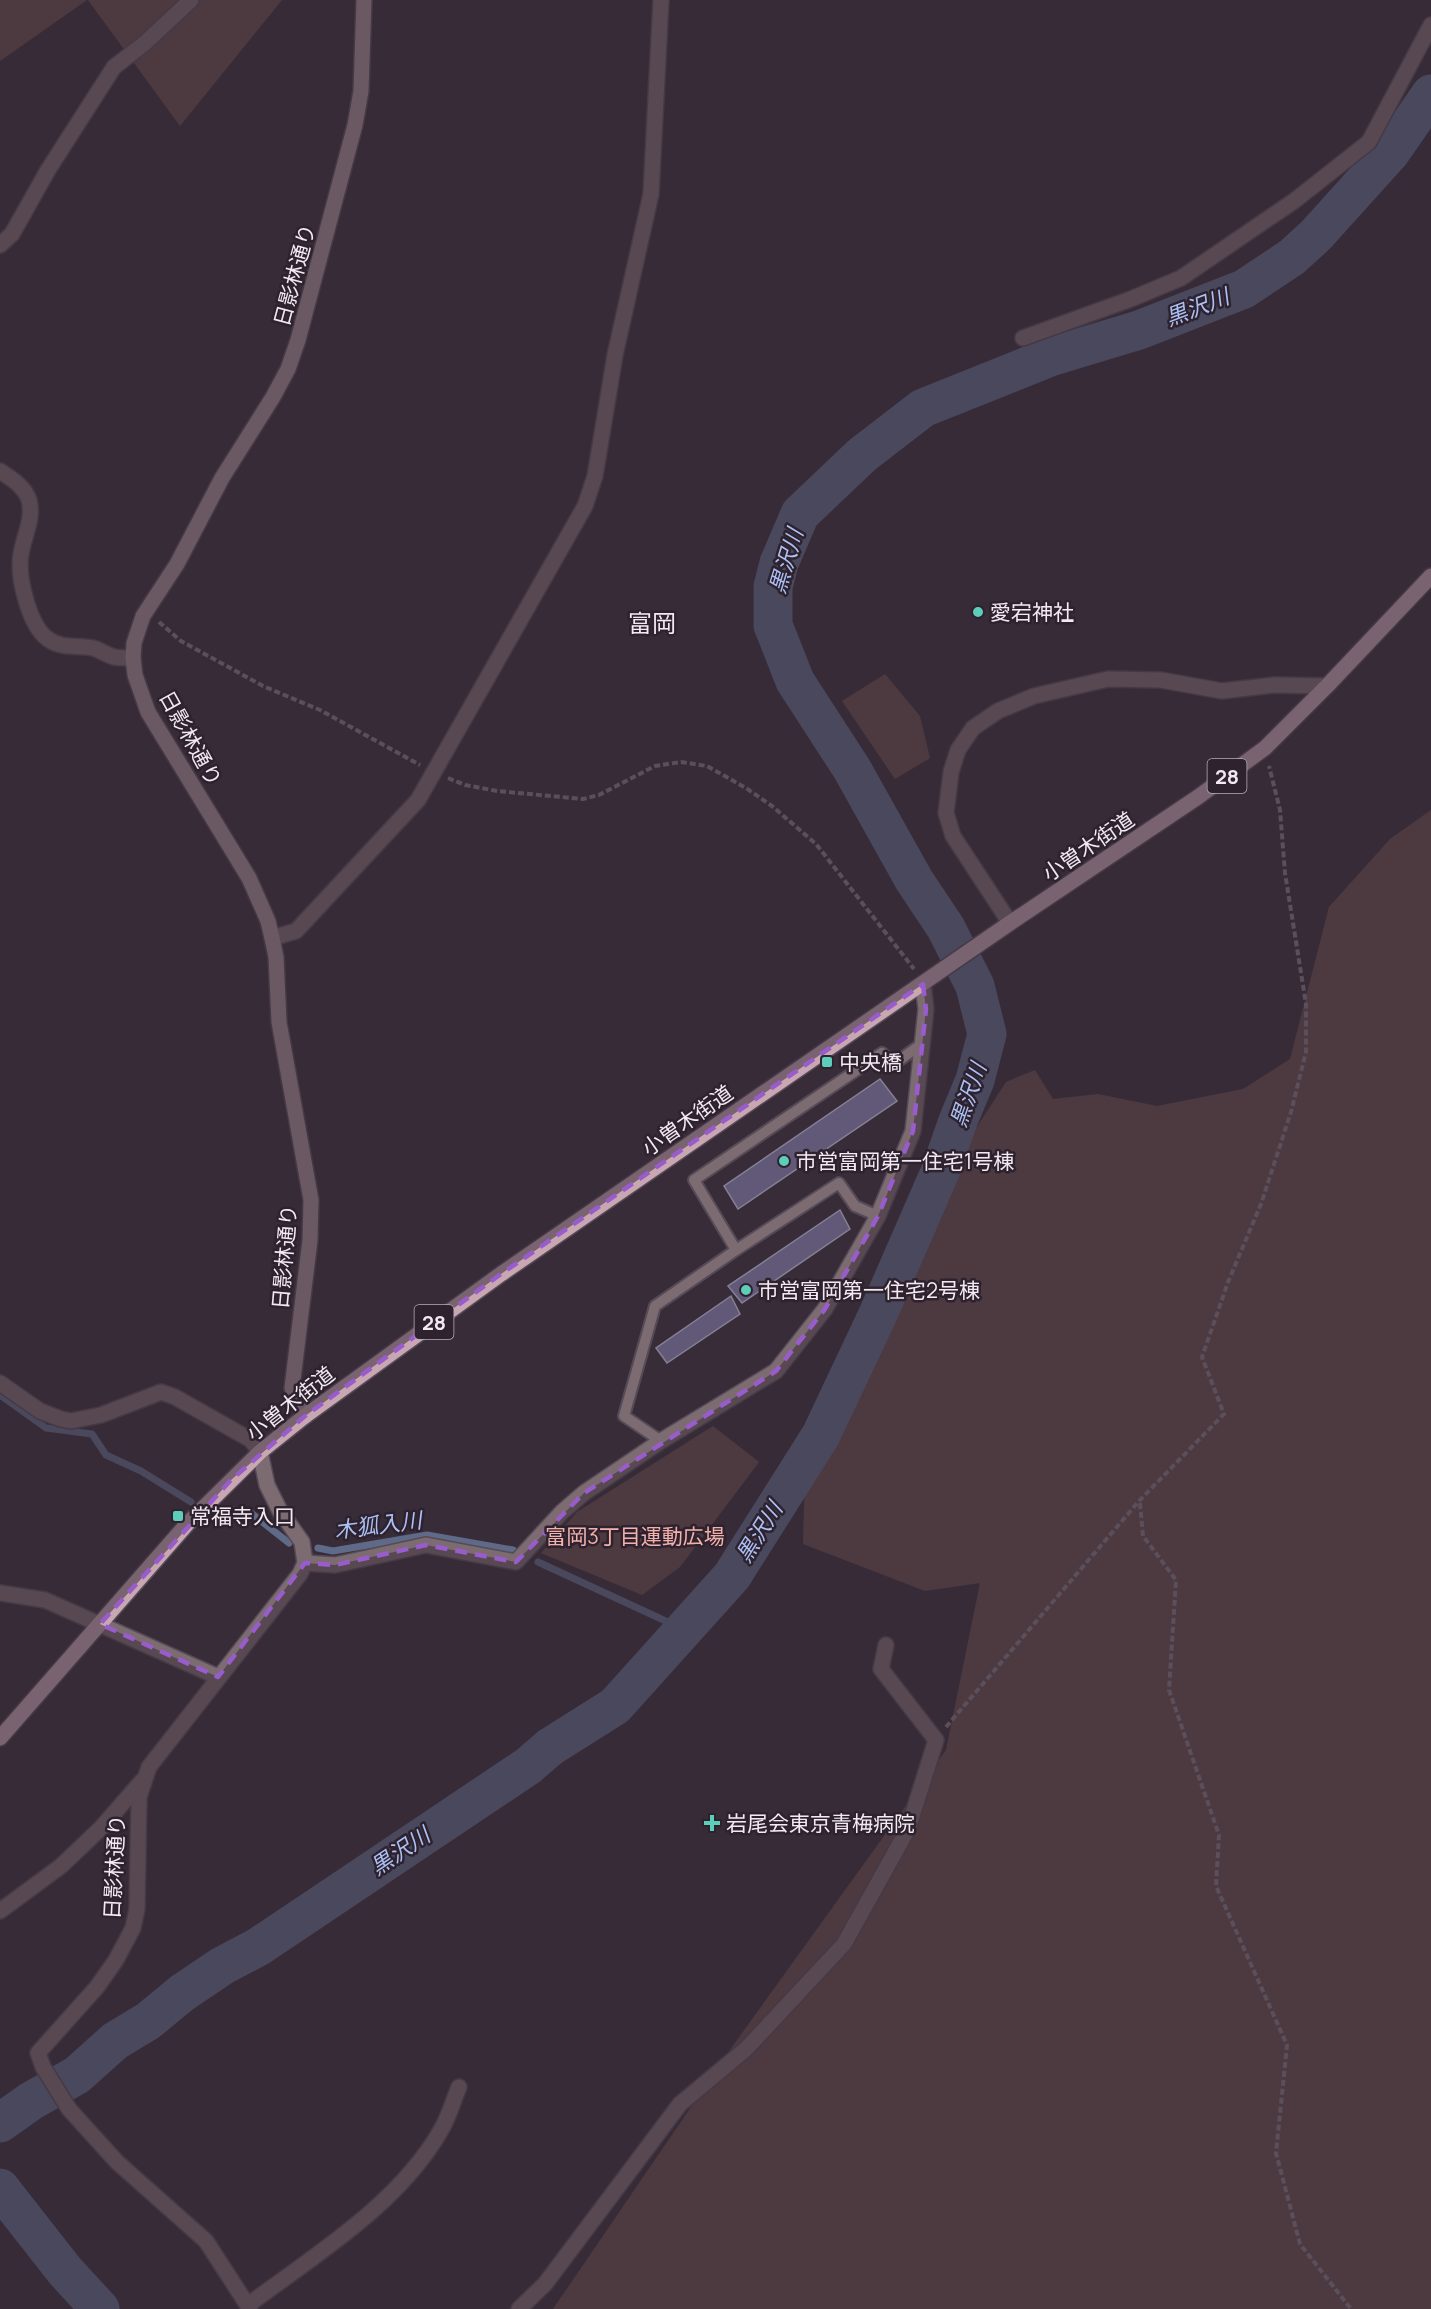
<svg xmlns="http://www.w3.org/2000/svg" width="1431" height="2309" font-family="Manrope,'Noto Sans JP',sans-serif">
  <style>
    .green { fill: #644c4a }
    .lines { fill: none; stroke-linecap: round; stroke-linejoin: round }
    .stream { stroke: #5e6a87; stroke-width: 7 }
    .river { stroke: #5e6a87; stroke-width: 39 }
    .building { fill: #615977; stroke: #858194; stroke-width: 1.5 }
    .lane-casing { stroke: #564a56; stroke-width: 14 }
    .street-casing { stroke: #564a56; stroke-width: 18 }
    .secondary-casing { stroke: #564a56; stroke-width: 18 }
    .primary-casing { stroke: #564a56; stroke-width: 18 }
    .path { stroke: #847a84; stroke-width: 4; stroke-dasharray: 6 3; stroke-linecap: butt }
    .lane { stroke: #7c6c72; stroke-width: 10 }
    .street { stroke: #7c6c72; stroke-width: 15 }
    .secondary { stroke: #a78e97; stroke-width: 15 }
    .primary { stroke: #c8a7b3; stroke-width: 15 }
    .marked { fill: none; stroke: #995ccc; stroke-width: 4.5; stroke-dasharray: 12 8; stroke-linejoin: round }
    .poi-dot { fill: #5dceb9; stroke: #2e222e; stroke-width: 2 }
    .labels { text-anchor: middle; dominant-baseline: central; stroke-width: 5; stroke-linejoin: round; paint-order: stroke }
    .shield { fill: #2e222e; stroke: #b7aeb7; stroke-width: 1.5 }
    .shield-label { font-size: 20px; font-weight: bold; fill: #f2eaf2 }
    .street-label { font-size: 21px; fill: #f2eaf2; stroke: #2e222e }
    .poi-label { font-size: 21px; fill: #f2eaf2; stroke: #2e222e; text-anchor: start }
    .park-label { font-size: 21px; fill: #f3b1ac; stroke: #2e222e }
    .water-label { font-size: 22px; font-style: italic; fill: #aac0f5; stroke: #2e222e }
    .quarter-label { font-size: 24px; fill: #f2eaf2; stroke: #2e222e }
  </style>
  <rect width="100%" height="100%" fill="#382c38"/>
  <g class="green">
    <path d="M0,0H87L0,61Z"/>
    <path d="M88,0H282L180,126Z"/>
    <path d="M885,674L920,716L930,758L895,779L842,701Z"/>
    <path d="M1431,810V2309H553L732,2047L946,1750L980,1583L925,1591L803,1544L805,1468L951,1167L1006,1082L1035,1070L1053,1099L1098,1094L1157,1106L1243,1089L1290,1059L1329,907L1390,839Z"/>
    <path d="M713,1426L759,1462L680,1567L642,1595L541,1553L577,1512Z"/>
  </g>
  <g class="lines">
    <g class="stream">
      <path d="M0,1395L46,1428L92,1434L106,1455L141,1471L191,1502"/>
      <path d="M234,1510L251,1513L289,1543"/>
      <path d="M318,1548L333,1551L427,1535L513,1550"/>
      <path d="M538,1562L683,1629"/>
    </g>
    <g class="river">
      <path d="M0,2123L31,2101L77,2075L115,2041L148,2021L182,1993L222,1966L258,1947L528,1766L550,1747L615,1706L732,1576L821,1435L879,1312L940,1172L958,1121L975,1080L987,1034L975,986L946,928L914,880L852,769L795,681L773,625V587L779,563L800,514L862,455L923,408L1053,356L1139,330L1244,289L1292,257L1316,235L1390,153L1431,94"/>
      <path d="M0,2188L65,2271L100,2309"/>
    </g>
  </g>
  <g class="building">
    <path d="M880,1079L897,1101L738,1209L724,1186Z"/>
    <path d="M840,1210L850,1229L742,1303L728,1286Z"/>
    <path d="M731,1296L740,1314L667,1363L656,1348Z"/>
  </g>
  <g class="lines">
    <defs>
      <g id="lane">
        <path d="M878,1216L855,1206L839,1183L736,1250L694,1180L882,1053L894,1064L923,1043"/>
        <path d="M661,1441L624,1416L655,1306L736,1250"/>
      </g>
      <g id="street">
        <path d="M0,245L12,234L48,170L114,67L145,43L191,0"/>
        <path d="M1023,338L1131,299L1181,278L1294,201L1369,142L1431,25"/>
        <path d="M0,471C11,478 25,487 29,500C34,519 24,535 21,554C17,576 29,626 48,639C61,649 77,645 93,648C100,650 107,655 114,657C120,658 127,658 133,658"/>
        <path d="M1010,923L953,836L946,813L951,772L958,750L973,728L998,711L1034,696L1108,679L1161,680L1222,691L1274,685L1327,686"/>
        <path d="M272,938L296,931L418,800L585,506L595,476L615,355L651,194L661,0"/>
        <path d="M0,1383L40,1411L61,1419L71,1421L101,1415L161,1392L175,1397L251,1440L260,1452L267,1485L280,1511L302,1542L305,1563L300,1574L149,1767L139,1797L137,1909L133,1928L116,1960L97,1987L38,2053L43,2067L69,2109L117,2162L206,2241L250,2309"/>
        <path d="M305,1563L335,1565L426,1545L516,1562L562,1512L584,1493L661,1441L776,1371L825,1309L878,1216L913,1131L926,1009L923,984"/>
        <path d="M0,1593L45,1600L218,1677"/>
        <path d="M0,1911L61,1866L101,1828L142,1781"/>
        <path d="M248,2305C315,2255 399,2204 441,2130C449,2117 453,2101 459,2087"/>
        <path d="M519,2309L545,2284L680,2104L746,2049L844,1944L908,1829L936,1740L881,1669L886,1645"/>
      </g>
      <path id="secondary" d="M305,1416L296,1399L292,1388L310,1240L311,1200L279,1022L276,957L272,938L268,921L249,878L148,712L135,675L133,658L134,643L143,616L177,564L222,478L273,397L288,369L298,340L355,125L361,91L364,0"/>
      <path id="primary" d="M0,1738L187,1524L260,1452L305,1416L501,1274L1010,923L1198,797L1265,748L1327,686L1431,576"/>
    </defs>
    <use href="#lane" class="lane-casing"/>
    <use href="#street" class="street-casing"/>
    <use href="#secondary" class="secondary-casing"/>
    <use href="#primary" class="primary-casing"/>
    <g class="path">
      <path d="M159,622L181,641L263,686L320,710L420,765"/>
      <path d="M448,778L465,785L497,791L583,799L599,795L655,766L681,762L707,766L746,788L772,806L816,844L914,969"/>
      <path d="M1140,1503L1143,1536L1176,1580L1169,1690L1219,1835L1216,1886L1287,2045L1276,2153L1300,2244L1351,2309"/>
      <path d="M946,1727L1139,1501L1224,1414L1202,1357L1228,1282L1261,1204L1291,1112L1306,1052V1004L1285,873L1280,810L1269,766"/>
    </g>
    <use href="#lane" class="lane"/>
    <use href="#street" class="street"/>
    <use href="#secondary" class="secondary"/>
    <use href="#primary" class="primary"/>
  </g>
  <path d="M0 0H1431V2309H0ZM923,984L926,1009L913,1131L878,1216L825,1309L776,1371L584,1493L516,1562L426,1545L335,1565L305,1563L218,1677L100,1624L231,1480L305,1416L501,1274Z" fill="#382c38" fill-opacity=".55" fill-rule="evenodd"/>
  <path class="marked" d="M923,984L926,1009L913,1131L878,1216L825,1309L776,1371L584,1493L516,1562L426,1545L335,1565L305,1563L218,1677L100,1624L231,1480L305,1416L501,1274Z"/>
  <g class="poi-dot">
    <circle cx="978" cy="612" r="6"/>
    <rect x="821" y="1056" width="12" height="12" rx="3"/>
    <circle cx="784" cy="1161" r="6"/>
    <circle cx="746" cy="1290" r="6"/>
    <rect x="172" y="1510" width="12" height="12" rx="3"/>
    <path d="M709 1814h6v6h6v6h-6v6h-6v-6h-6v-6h6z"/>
  </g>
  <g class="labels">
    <g class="shield">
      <rect x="1207.5" y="759" width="39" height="34" rx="4.5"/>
      <rect x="414.5" y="1305" width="39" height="34" rx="4.5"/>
    </g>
    <g class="shield-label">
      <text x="1227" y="776">28</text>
      <text x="434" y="1322">28</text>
    </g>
    <g class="street-label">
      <text transform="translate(294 275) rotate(-75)">日影林通り</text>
      <text transform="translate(191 738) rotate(61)">日影林通り</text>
      <text transform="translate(1088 846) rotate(-34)">小曽木街道</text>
      <text transform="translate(687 1120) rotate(-35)">小曽木街道</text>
      <text transform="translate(284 1257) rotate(-85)">日影林通り</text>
      <text transform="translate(290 1403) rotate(-38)">小曽木街道</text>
      <text transform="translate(114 1867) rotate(-87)">日影林通り</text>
    </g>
    <g class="poi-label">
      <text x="990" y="612">愛宕神社</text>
      <text x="839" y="1062">中央橋</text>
      <text x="796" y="1161">市営富岡第一住宅1号棟</text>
      <text x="758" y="1290">市営富岡第一住宅2号棟</text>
      <text x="190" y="1516">常福寺入口</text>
      <text x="726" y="1823">岩尾会東京青梅病院</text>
    </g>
    <g class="park-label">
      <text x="635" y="1536">富岡3丁目運動広場</text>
    </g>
    <g class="water-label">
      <text transform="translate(1197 307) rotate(-21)">黒沢川</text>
      <text transform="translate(786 561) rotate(-73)">黒沢川</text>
      <text transform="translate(968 1095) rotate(-71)">黒沢川</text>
      <text transform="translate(378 1525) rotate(-7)">木狐入川</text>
      <text transform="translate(759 1532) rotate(-58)">黒沢川</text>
      <text transform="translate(400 1851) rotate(-34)">黒沢川</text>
    </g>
    <g class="quarter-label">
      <text x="652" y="622">富岡</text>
    </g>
  </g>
</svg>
